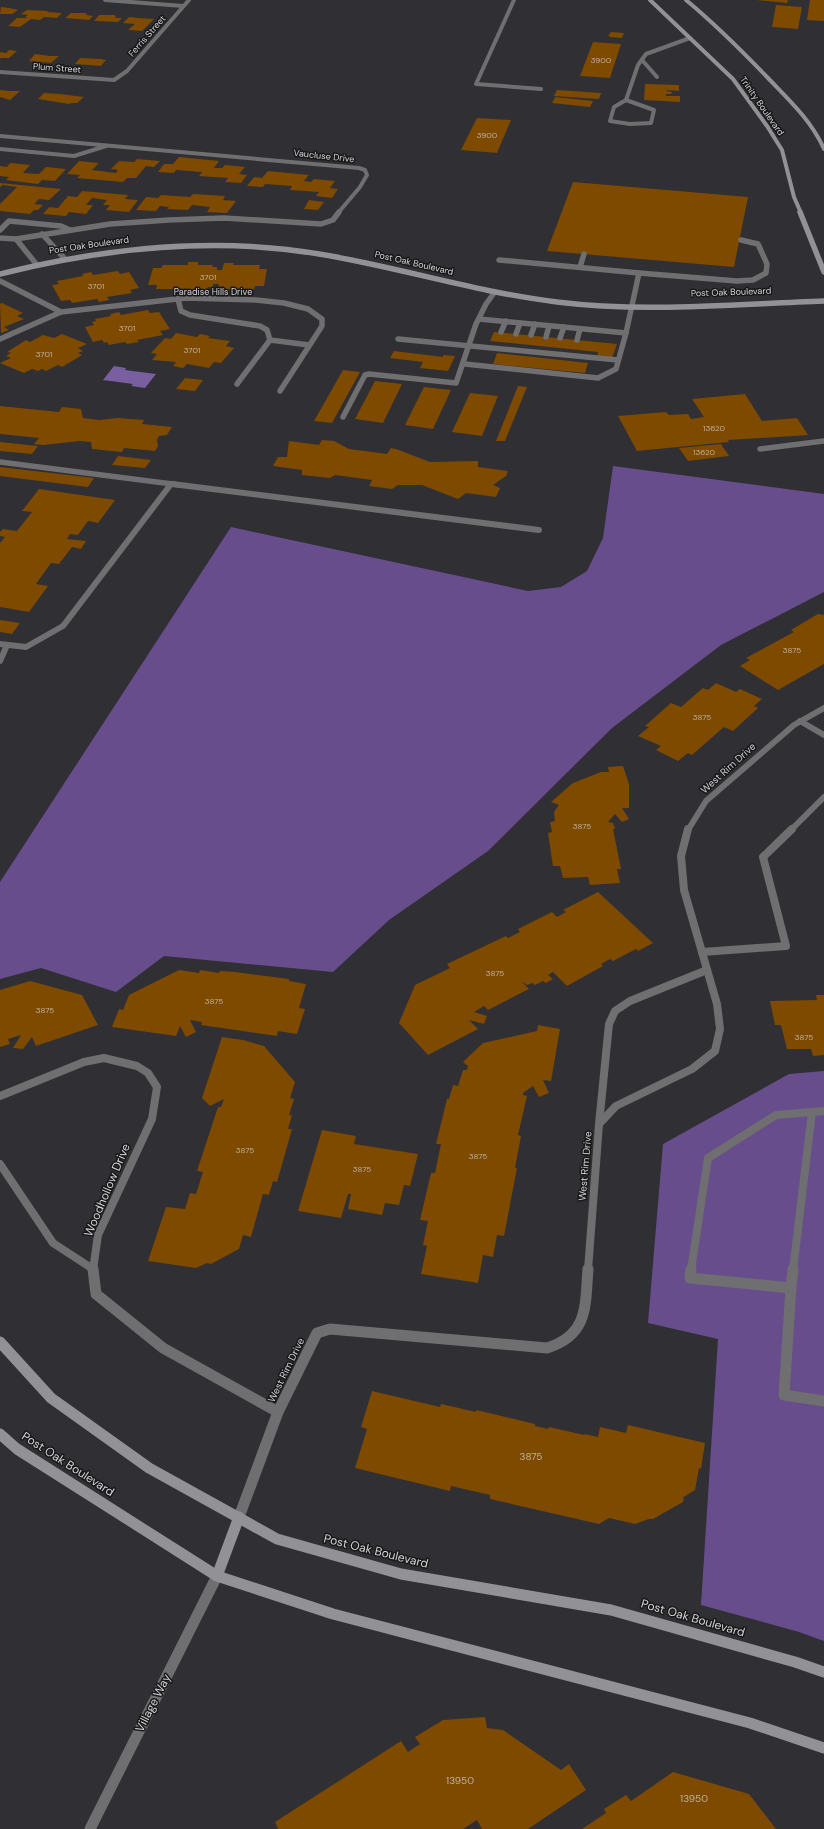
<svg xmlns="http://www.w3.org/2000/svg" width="824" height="1829" font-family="'DM Sans',sans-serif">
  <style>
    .forest { fill: #684d8c }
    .water { fill: #7a5fa0 }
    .building { fill: #7e4a00 }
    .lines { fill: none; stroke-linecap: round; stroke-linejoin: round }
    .lane-far4 { stroke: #6f6e70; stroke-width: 4 }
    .lane-far3 { stroke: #6f6e70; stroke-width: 5.5 }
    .lane-far2 { stroke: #6f6e70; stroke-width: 6 }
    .lane-far1 { stroke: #6f6e70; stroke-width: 8 }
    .lane { stroke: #6f6e70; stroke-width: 11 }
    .street-far1 { stroke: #6f6e70; stroke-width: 4 }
    .street { stroke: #6f6e70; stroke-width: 11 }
    .secondary-far2 { stroke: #929195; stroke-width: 4 }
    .secondary-far1 { stroke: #929195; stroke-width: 5.5 }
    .secondary { stroke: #929195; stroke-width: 11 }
    .labels { text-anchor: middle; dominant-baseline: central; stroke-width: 3; stroke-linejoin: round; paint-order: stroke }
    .number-label { font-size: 8px; fill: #beb1a0 }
    .far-street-label { font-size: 9px; fill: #d4d3d6; stroke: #181719 }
    .street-label { font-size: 10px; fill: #d4d3d6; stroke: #181719 }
    .near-number-label { font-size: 10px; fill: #beb1a0 }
    .near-street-label { font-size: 12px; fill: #d4d3d6; stroke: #181719 }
  </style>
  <rect width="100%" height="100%" fill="#302f33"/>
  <g class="forest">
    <path d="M613,466L824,494V592L721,645L612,728L488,851L389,920L333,972L164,956L116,992L41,968L0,979V882L231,527L528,591L561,587L587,571L603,538Z"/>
    <path d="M824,1071V1641L799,1632L701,1605L718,1339L648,1323L663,1144L789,1074Z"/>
  </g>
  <path class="water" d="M114,366L126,368L125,370L156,374L145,388L131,386L133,384L103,380Z"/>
  <g class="building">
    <path d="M756,0H788L787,3Z"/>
    <path d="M810,0H824V21L807,20Z"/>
    <path d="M776,5L802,7L798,29L772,27Z"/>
    <path d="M1,7L9,8L18,10L12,14H0Z"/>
    <path d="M27,10L48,11L47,12L62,13L57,18L44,17L40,20L31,19L20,27L8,26L17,18H28L25,17L28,15L21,14Z"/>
    <path d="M71,13H85L87,14L86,15L93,16L89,20L65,18Z"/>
    <path d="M99,15H114L116,16L115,18H122L118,22L94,21Z"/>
    <path d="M129,17L138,18L154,19L142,31L128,30L135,24L123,23Z"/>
    <path d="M611,32L624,33L622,38L609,37L610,36H608Z"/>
    <path d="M593,42L621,44L610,78L580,76Z"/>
    <path d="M9,50L17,51L9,58H1L0,59V52L6,53Z"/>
    <path d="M35,54L50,56H59L51,63L29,61Z"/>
    <path d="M80,58L100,59L106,60L101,66L75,64Z"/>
    <path d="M645,84L679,85V91L666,90L667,91L672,92L671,94H666V96H680V102L644,100Z"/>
    <path d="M0,90L10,91H20L10,100L0,97Z"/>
    <path d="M557,90L601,93L599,99L554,96Z"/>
    <path d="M44,93L60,94L84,97L77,103H71L69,104L38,99Z"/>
    <path d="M555,97L593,101L590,107L552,103Z"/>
    <path d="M477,118L511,120L497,153L461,150Z"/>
    <path d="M179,157L219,161L214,168H222L225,165L245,167L239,174L247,175L241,183L225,182L228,178L199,176L202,172L176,170L174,173L158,172L164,164H173Z"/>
    <path d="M137,159L160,161L154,167L146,166L136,178H127L123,182L77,178L80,175L67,174L79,161L99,163L92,170L116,173L118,170L111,169L119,161L134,162Z"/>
    <path d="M10,163L30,165L23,173L39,174L46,167L66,169L55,181L42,180L38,184L6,180L9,177L0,176V166L7,167Z"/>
    <path d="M268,171L309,175L304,181L311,182L314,179L335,181L330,188L338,189L332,198L316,196L319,192L290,190L292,186L265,184L263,187L247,186L254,177L262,178Z"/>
    <path d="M573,182L748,197L734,267L547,251Z"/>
    <path d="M0,183L61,189L49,200L39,199L34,204L43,205L38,210H34L30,214L0,211V204L17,187L3,185L0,187Z"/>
    <path d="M82,191L128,195L125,199L138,200L129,212L106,210L110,205H103L107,200L92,198L86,205H93L86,214L69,212L66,216L43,214L49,207L58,208L68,196L77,197Z"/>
    <path d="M193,194L225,196L223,200L236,201L227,213L207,212L210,207L192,205L188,210L167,209L169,207L160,206L156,211L136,210L146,197L158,198L161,195L190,197Z"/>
    <path d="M309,200L324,202L318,210L304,209Z"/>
    <path d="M188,262H198V265H213L212,267H217V270H222L224,263H234L233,265H260L259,269H267L264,286H255L254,289H229L228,292H217L219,284H213V287H208L207,290L181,291V289H156L157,285H148L153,268H161L163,265H188Z"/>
    <path d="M118,271L120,274L129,272L139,288L130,290L132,293L107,297L109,300L99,302L97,299L72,303L70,300L61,301L52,285L59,284L57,281L83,276L82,274L91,272L93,275Z"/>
    <path d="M2,303L23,313L17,316L24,319L4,327L9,330L1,333L0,304Z"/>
    <path d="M148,310L150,313L159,312L170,329L160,331L163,335L137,340L139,342L127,344L125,342L109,345L107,342L104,343L102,340L93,342L85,327L94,325L92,322L96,321L95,319L111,316L110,314L119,312L121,315Z"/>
    <path d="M494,332L617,344L612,358L597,356L598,352L490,341Z"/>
    <path d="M176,333L197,337L200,334L210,336L208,338L230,341L226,346L234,348L221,363L214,362L209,368L187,364L183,368L173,366L176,362L152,360L157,354L151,353L165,338L171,339Z"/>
    <path d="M62,334L87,344L78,348L83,351L78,353L82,355L62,367L58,365L46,371L42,369L38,371L32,369L24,373L0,363L11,358L6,356L11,353L7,352L26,340L30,342L43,335L54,338Z"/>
    <path d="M394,351L443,357V355L455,356L448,371L420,368L423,362L390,358Z"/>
    <path d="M497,353L570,361L588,363L585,373L493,364Z"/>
    <path d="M343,370L360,372L332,423L314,421Z"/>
    <path d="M185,378L203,380L195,391L176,389Z"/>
    <path d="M375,381L402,384L383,423L355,419Z"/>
    <path d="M518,386L527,387L505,441H496Z"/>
    <path d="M424,387L451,390L433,429L405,425Z"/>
    <path d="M470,393L498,396L482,436L452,432Z"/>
    <path d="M745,394L762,421L797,418L808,435L728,440L729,442L637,451L618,416L666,412L669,415L688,414L691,419L704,417L692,399Z"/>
    <path d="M0,406L59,412L62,407L81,409L83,418L99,420L118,418L144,420L142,424L172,427L167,435L159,436L157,440L158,446L155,451L124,448L122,452L92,449L91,442L80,441L43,445L34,444L39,438L0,434Z"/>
    <path d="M322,440L334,441L349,449L387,454L391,448L396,449L430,462L478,461V467L508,471L506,476L493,485L500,488L496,497L466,493L458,499L422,485H398L392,489L369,486L372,480L335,475L330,478L302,475V470L273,466L278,457H287L289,441L319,445Z"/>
    <path d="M0,442L38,446L32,454L0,451Z"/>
    <path d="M721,444L729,456L688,461L679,448Z"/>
    <path d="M118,456L151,460L145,468L112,465Z"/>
    <path d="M0,467L94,478L88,487L0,476Z"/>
    <path d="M39,489L115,500L98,523L88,521L78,535L70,534L67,539L86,541L81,549L72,547L59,564L51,563L36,584L48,586L29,612L0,607V543L5,537L0,536V532L3,529L17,531L32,512L22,511Z"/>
    <path d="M818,614L824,615V664L778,690L740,666L750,660L746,658L794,632L791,630Z"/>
    <path d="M0,620L20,623L12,634L0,632Z"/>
    <path d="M716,683L736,692L740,689L762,699L754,706L758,708L733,731L724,727L692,755L688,753L678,761L656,750L661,746L638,736L649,727L645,726L671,703L681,707L703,688L708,690Z"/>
    <path d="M623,766L629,784V808H622L629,819L622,822L615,814L608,822L613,823L615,829H613L621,869H617L620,883L590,885L588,877L563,878L560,866H553L548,833L552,832L550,822L555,821L554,812L559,805L551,802L573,783L601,772H609L608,767Z"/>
    <path d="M598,892L653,943L638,951L636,949L613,961L610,959L601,964L603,966L567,986L553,972L548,975L553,979L546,983L543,981L535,985L532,983L527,985L521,981L529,989L488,1010L484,1006L474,1012L487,1016L484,1024L469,1020L478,1029L428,1055L399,1023L415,985L450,968L447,964L506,936L508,938L520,932L518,929L552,912L557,917L566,912L563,910Z"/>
    <path d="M179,970L199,973L200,970L219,973L220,971L235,972L289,979V981L306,984L299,1008L305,1009L297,1034L278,1031L277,1036L201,1025L202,1022L190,1020L196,1032L186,1037L180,1026L176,1036L112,1027L119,1009L123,1010L129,995Z"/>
    <path d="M30,981L82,995L98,1025L36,1046L32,1037L23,1049L13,1048L21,1035L8,1039L10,1044L0,1047V990Z"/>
    <path d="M816,995H824V1055L813,1056L811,1049H787L781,1025H775L770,1001L817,1000Z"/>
    <path d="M538,1025L560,1029L551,1081L543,1080L549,1093L539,1097L533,1086L523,1093V1095L527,1096L518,1135L521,1136L515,1168H517L504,1236L497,1235L493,1257L483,1255L478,1283L421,1274L427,1246L423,1245L428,1221L420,1220L431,1173H435L441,1144H436L447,1099H449L453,1085L458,1086L463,1070H467L468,1066L463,1062L483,1043L537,1031Z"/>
    <path d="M222,1037L243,1040L264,1046L295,1082L290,1098L294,1099L289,1115H292L288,1129H292L277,1182L273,1181L269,1195L263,1194L251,1237L243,1235L239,1249L211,1264L207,1263L196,1268L148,1261L166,1207L185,1209L190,1193L196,1194L203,1172L197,1171L218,1107H221L224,1099L210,1106L202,1098Z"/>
    <path d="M322,1130L356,1136L354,1144L418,1154L410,1186L404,1185L399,1205L385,1203L382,1215L348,1209L351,1194H348L341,1218L298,1211Z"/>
    <path d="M372,1391L440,1407L441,1404L476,1412V1410L535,1424V1426L548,1429L549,1427L584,1435L585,1434L598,1437L600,1427L626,1433L628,1425L705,1443L701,1469L699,1468L695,1490L682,1498H684L683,1502L653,1519H649L635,1524L609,1518L599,1524L490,1499V1495L451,1486L450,1491L355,1468L367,1429L361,1427Z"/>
    <path d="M485,1717L487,1728L503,1730L561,1770L569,1764L586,1790L528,1829H482L477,1820L463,1829H278L275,1822L401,1741L408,1752L420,1744L415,1737L443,1720Z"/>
    <path d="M673,1772L749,1794L776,1829H582L606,1813L604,1809L626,1795L631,1801Z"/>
  </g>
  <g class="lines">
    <g class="lane-far4">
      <path d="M514,0L476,84L541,89"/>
      <path d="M642,60L657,77"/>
      <path d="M626,100L654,110L651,123L630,124L610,121L614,107Z"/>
      <path d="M626,100L638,65L646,54L690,38"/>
      <path d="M0,136L359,168L365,170L367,175L360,187L338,213"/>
      <path d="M0,149L74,156L106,146"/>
    </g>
    <g class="lane-far3">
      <path d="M0,230L9,221L61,226L70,230"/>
      <path d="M42,234L65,259"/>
      <path d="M0,238L16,239L110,224L169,220L224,218L321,224L333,220L339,212"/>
      <path d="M16,239L37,265"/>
      <path d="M499,260L639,273"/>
      <path d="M580,267L584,254"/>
      <path d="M0,281L61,312L186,298L256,300L284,303L308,309L322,319V326L280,391"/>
      <path d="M178,299L181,311L190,315L260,326L267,330L270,340"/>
      <path d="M479,319L626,333"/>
      <path d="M501,332L506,321"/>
      <path d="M516,334L520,323"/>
      <path d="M531,335L535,324"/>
      <path d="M546,337L549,326"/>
      <path d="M560,338L564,327"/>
      <path d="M0,339L61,312"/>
      <path d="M398,339L618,360"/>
      <path d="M577,340L580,329"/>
      <path d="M465,364L598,378L616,369L626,333L639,273L737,281L753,280L766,273L767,264L758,244L741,240"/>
      <path d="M237,384L270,340L309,345"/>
      <path d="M343,417L365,375L369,374L456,383L476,324L486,304L494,293"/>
      <path d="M760,449L824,441"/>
      <path d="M0,462L180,485"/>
    </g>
    <g class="lane-far2">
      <path d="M172,484L539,530"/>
      <path d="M0,644L26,647L63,626L171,484"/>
      <path d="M0,661L7,645"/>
      <path d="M800,721L824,735"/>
      <path d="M688,830L706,801L794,725L824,708"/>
      <path d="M791,830L824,797"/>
    </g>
    <g class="lane-far1">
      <path d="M702,952L786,946L763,857L792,829"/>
      <path d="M0,1096L84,1062L104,1058L137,1066L148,1073L157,1087L152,1119L98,1235L93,1270"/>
      <path d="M599,1124L609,1024L615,1011L630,1001L707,970"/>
      <path d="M0,1164L53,1243L93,1269"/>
      <path d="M588,1270L599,1124L616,1106L692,1069L715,1051L720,1029L717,1004L684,890L681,856L688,829"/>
      <path d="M691,1270L708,1158L776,1115L824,1111"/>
      <path d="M793,1270L812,1112"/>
    </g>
    <g class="lane">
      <path d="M93,1269L96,1294L163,1348L278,1412"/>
      <path d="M691,1269L690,1278L791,1288L784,1395L824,1401"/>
      <path d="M791,1288L793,1269"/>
      <path d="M239,1517L278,1412L317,1333L330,1329L547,1348C589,1335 585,1305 588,1269"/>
    </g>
    <g class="street-far1">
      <path d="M105,0L183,6"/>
      <path d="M0,72L114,80L127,71L189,0"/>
    </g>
    <path class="street" d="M90,1829L217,1576"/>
    <g class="secondary-far2">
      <path d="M650,0L733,79L767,126L782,150L794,197L801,213"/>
      <path d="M686,0C715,24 742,51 768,78C789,100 811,120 824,149"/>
    </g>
    <g class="secondary-far1">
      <path d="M800,212L824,272"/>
      <path d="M0,274C104,248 212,236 319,254C399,267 475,292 557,302C645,313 735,304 824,301"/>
    </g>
    <g class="secondary">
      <path d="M0,1342L51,1398L149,1468L277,1539L401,1574L611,1610L795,1662L824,1672"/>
      <path d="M0,1434L17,1449L217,1576L333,1614L750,1723L824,1748"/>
      <path d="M217,1576L239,1517"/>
    </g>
  </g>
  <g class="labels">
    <g class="number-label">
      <text x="601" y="60">3900</text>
      <text x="487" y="135">3900</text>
      <text x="208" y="277">3701</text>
      <text x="96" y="286">3701</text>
      <text x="127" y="328">3701</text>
      <text x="192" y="350">3701</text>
      <text x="44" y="354">3701</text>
      <text x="714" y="428">13620</text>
      <text x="704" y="452">13620</text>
      <text x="792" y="650">3875</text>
      <text x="702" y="717">3875</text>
      <text x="582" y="826">3875</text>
      <text x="495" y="973">3875</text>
      <text x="214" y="1001">3875</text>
      <text x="45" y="1010">3875</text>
      <text x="804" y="1037">3875</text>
      <text x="245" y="1150">3875</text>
      <text x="478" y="1156">3875</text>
      <text x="362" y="1169">3875</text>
    </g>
    <g class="far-street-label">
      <text transform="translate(147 36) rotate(-49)">Ferris Street</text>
      <text transform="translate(57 68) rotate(4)">Plum Street</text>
      <text transform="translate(762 106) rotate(55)">Trinity Boulevard</text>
      <text transform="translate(324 156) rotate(6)">Vaucluse Drive</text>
      <text transform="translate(89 245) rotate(-8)">Post Oak Boulevard</text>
      <text transform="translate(414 263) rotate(13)">Post Oak Boulevard</text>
      <text x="213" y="292">Paradise Hills Drive</text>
      <text transform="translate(731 292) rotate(-2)">Post Oak Boulevard</text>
    </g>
    <g class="street-label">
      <text transform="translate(728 768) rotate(-42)">West Rim Drive</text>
      <text transform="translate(585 1166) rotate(-85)">West Rim Drive</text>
      <text transform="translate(286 1370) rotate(-64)">West Rim Drive</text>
    </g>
    <g class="near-number-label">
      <text x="531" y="1456">3875</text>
      <text x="460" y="1780">13950</text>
      <text x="694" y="1798">13950</text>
    </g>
    <g class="near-street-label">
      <text transform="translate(107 1190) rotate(-67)">Woodhollow Drive</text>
      <text transform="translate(68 1464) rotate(33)">Post Oak Boulevard</text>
      <text transform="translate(376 1551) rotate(14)">Post Oak Boulevard</text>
      <text transform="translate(693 1618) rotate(16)">Post Oak Boulevard</text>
      <text transform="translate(153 1703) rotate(-63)">Village Way</text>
    </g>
  </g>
</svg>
